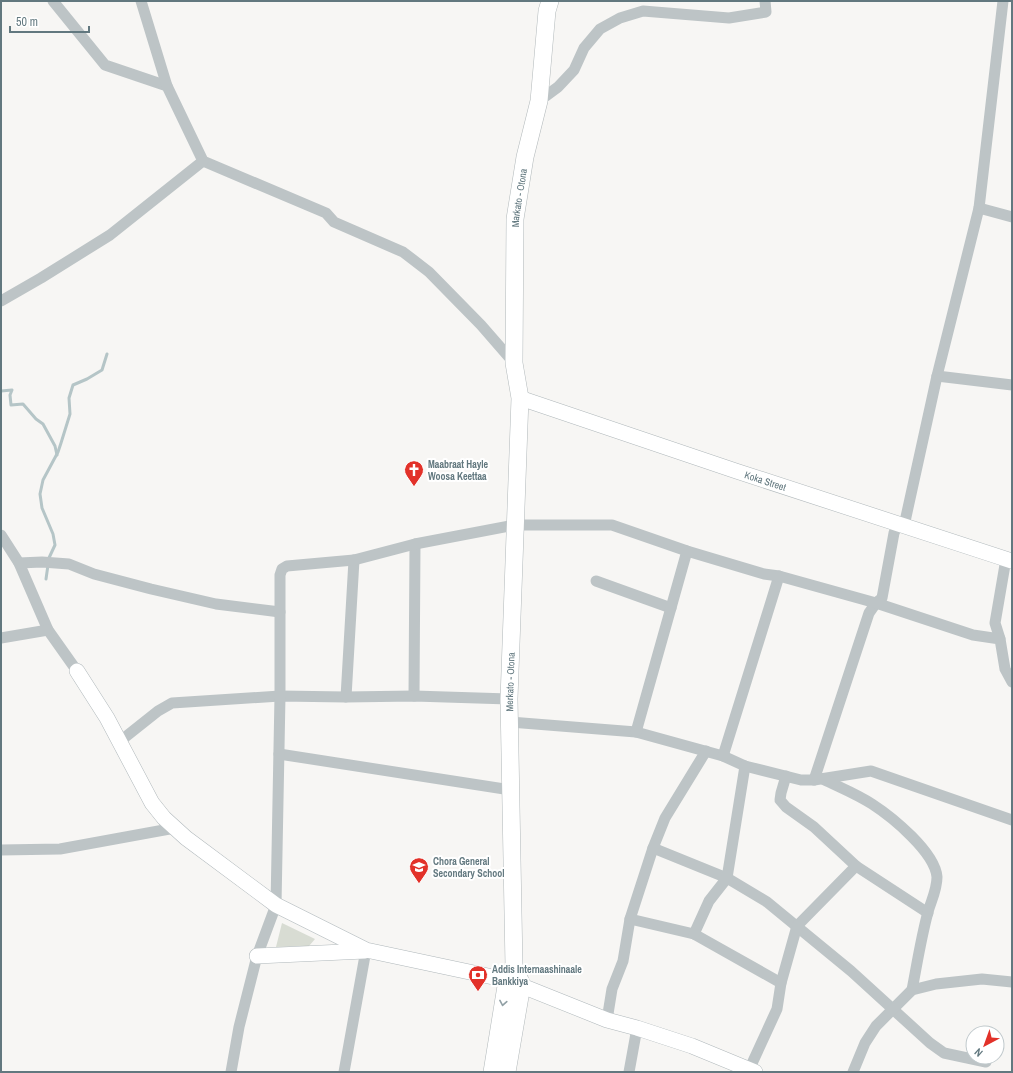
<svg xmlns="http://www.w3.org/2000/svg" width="1013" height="1073" font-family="'Archivo Narrow',sans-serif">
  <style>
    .green { fill: #d8dcd3 }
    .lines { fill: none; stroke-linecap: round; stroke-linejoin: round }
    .stream { stroke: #b5c5c7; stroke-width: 3 }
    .secondary-casing { stroke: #b0b8bb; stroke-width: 16 }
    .primary-casing { stroke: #b1b8ba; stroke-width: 18 }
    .street { stroke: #bdc4c6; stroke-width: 11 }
    .secondary { stroke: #fff; stroke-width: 15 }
    .primary { stroke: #fff; stroke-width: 17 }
    .oneway { stroke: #91a0a5 }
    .labels { text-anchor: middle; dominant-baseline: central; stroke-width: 4; stroke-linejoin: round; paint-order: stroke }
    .street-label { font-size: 10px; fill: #62787f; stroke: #fff }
    .poi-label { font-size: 10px; font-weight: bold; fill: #62787f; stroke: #fff; text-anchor: start }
  </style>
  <rect width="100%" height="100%" fill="#f7f6f4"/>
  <path class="green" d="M282,923L315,939L309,946L276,947Z"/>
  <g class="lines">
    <g class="stream">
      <path d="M1,391L12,390L10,395L11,405L23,404L36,419L43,424L55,446L57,455"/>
      <path d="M48,560L55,545L53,534L42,508L40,494L43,480L58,452L61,443L70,414L69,398L73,385L87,379L102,370L107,354"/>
      <path d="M46,579L48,565"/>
    </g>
    <defs>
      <g id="secondary">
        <path id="s1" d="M520,398L736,471L1012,561"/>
        <path d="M77,671L107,718L152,803L164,818L186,838L276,905L366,950L507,980L607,1020L637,1028L692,1046L755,1072"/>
        <path d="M257,956L365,951"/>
      </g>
      <g id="primary">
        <path d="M492,1072L507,980L514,966"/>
        <path id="s2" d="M507,1072L522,985L514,966L509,699L520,398L514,363L515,219L525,157L539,101L547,11L550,1"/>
      </g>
    </defs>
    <use href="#secondary" class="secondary-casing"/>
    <use href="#primary" class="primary-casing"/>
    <g class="street">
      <path d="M53,1L105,65L167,86L203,161L326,213L334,222L403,252L429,272L481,325L514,363"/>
      <path d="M141,1L167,86"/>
      <path d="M539,101L558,87L574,70L584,48L600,29L620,18L643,11L729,18L766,12L765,1"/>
      <path d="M979,208L1012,217"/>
      <path d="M1,301L41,278L110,235L203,161"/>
      <path d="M937,376L1012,385"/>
      <path d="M904,526L937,376L979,208L1003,1"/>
      <path d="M1,535L19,563L48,630L77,671"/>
      <path d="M19,563L42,562L69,564L94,574L151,589L216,604L280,612"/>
      <path d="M596,581L671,608"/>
      <path d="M1,638L48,630"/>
      <path d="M1000,639L995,623L1006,559"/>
      <path d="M414,696L415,544"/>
      <path d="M346,697L354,560"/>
      <path d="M510,722L636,732L723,756L745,766L801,780H814L871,771L1012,820"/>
      <path d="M636,732L687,551"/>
      <path d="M119,742L158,711L172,703L280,696L346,697L414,696L509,699"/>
      <path d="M279,754L511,790"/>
      <path d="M723,756L779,576"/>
      <path d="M786,776L781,793L780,800L786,807L814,827L856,866L928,913"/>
      <path d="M823,779C839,787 857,794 872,804C892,817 935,852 937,877C937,890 931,901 928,912C921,938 917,964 912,990"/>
      <path d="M814,780L869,613L876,603L882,598L894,533L898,524"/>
      <path d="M653,848L727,878L767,902L851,971L930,1043L944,1053L986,1062"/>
      <path d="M1,850L60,849L175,828"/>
      <path d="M630,919L694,934L781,983"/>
      <path d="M694,934L709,901L727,878L745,766"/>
      <path d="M607,1020L612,989L623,961L630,919L653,848L665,818L706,751"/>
      <path d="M749,1070L777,1009L781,983L797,926L856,866"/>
      <path d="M231,1072L239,1027L257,956L276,905L280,696V575L282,569L287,566L354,560L415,544L515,525H612L687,551L764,574L779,576L876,603L973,635L1000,639L1005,669L1012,682"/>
      <path d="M344,1072L366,950"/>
      <path d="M629,1072L637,1028"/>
      <path d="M853,1072L865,1043L876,1026L912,990L936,984L982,979L1012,982"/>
    </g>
    <use href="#secondary" class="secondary"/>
    <use href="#primary" class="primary"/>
  </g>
  <defs><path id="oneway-chevron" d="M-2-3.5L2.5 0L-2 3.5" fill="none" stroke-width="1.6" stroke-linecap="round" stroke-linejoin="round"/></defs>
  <use class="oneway" href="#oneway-chevron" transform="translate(503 1003) rotate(100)"/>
  <defs>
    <symbol id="church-pin" viewBox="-11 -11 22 30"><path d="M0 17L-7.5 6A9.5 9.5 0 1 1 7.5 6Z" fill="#e23129" stroke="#fff"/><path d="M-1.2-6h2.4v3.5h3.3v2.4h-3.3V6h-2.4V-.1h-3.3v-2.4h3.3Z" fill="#fff"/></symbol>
    <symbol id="school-pin" viewBox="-11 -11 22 30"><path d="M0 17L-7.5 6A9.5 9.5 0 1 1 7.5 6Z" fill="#e23129" stroke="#fff"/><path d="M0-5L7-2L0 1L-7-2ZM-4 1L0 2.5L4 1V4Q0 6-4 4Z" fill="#fff"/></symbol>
    <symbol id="bank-pin" viewBox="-11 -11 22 30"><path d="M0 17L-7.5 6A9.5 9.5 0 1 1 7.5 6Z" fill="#e23129" stroke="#fff"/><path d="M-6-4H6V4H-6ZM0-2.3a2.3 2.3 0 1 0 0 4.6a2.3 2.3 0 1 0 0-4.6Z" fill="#fff"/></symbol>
  </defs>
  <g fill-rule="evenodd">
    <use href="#church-pin" x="403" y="459" width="22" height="30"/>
    <use href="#school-pin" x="408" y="856" width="22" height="30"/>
    <use href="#bank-pin" x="467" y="964" width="22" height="30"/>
  </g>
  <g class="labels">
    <g class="street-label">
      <text stroke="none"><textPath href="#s2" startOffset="878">Markato - Otona</textPath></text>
      <text stroke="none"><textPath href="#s1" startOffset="259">Koka Street</textPath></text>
      <text stroke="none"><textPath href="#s2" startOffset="393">Merkato - Otona</textPath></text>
    </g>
    <g class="poi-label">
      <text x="428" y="464">Maabraat Hayle<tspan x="428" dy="12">Woosa Keettaa</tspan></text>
      <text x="433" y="861">Chora General<tspan x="433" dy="12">Secondary School</tspan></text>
      <text x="492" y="969">Addis Internaashinaale<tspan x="492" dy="12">Bankkiya</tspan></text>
    </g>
  </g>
  <rect width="1013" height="1073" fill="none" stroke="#62787f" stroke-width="4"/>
  <g transform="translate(985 1045) rotate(221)"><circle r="19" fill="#ffffff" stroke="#c0c9cc"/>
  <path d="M0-3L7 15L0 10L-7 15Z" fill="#e23129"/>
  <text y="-6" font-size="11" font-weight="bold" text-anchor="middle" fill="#62787f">N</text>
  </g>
  <path d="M10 26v6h79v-6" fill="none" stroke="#62787f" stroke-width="2"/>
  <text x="16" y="26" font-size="12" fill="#62787f" stroke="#ffffff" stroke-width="3" paint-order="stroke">50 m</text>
</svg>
